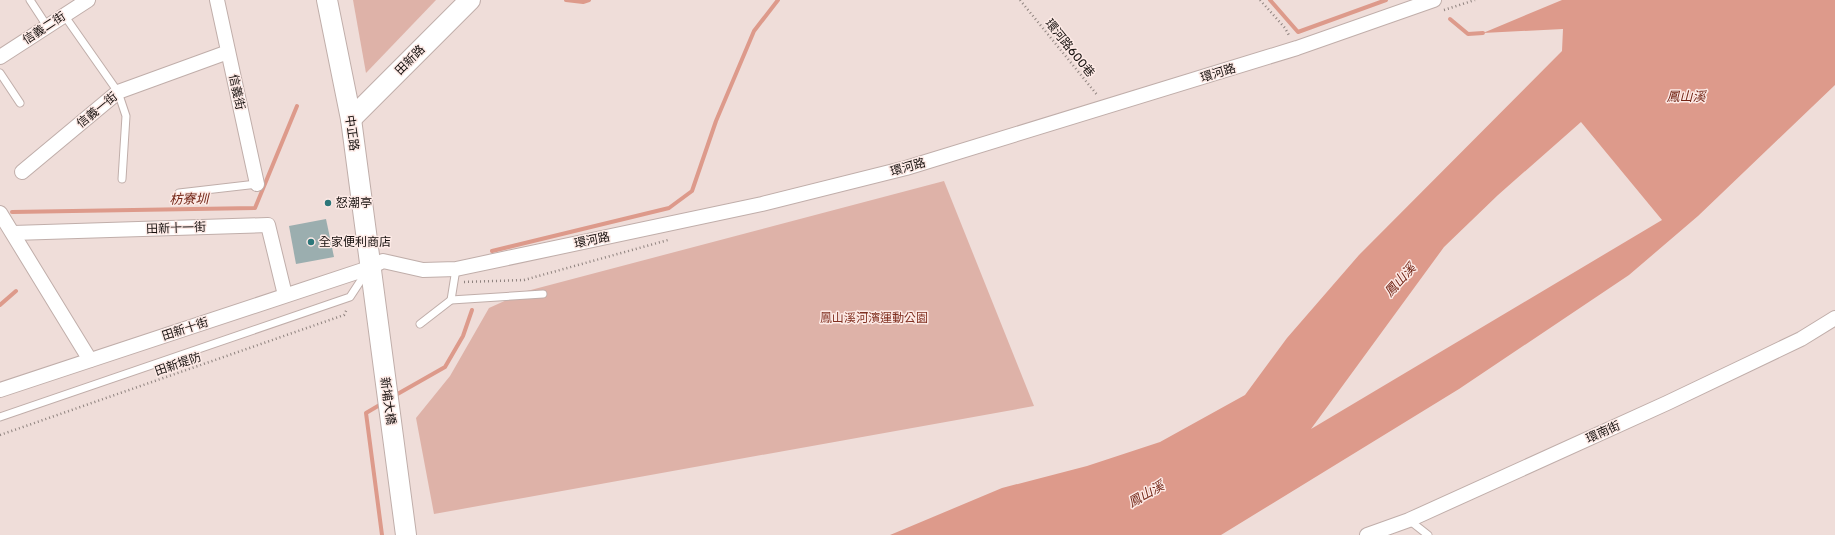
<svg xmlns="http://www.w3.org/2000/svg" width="1835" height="535" font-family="Rubik,'Noto Sans TC',sans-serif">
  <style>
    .green { fill: #deb2a8 }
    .water { fill: #dd9a8b; fill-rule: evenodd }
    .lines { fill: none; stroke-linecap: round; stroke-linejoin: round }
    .stream { stroke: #dd9a8b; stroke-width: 4 }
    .building { fill: #9baeaf }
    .lane-casing { stroke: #c0aeaa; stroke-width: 9 }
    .street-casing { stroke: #c0aeaa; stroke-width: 16 }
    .secondary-casing { stroke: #c0aeaa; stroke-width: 22 }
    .path { stroke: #8e827e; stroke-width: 2.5; stroke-dasharray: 1 3; stroke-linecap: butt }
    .lane { stroke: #fff; stroke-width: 7 }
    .street { stroke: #fff; stroke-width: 14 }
    .secondary { stroke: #fff; stroke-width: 20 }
    .poi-dot { fill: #2d777a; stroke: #fdeae6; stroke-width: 1.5 }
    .labels { text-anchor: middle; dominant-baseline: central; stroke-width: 3; stroke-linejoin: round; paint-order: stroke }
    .street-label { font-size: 12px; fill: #16100e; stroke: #fdeae6 }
    .poi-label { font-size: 12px; fill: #16100e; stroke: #fdeae6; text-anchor: start }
    .park-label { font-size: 12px; fill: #803021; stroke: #fdeae6 }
    .water-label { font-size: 13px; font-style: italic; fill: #722415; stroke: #fdeae6 }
  </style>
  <rect width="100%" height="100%" fill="#efddd9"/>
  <g class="green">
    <path d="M353,0H436L366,73Z"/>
    <path d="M944,181L1034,406L434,514L416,418L450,376L489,308L527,291Z"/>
  </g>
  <path class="water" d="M1562,0H1835V85L1698,216L1629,275L1459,389L1221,535H890L1002,488L1087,466L1160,442L1245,395L1287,338L1359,255L1562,51L1563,29L1483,33ZM1581,122L1662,220L1311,429L1444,247L1498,195Z"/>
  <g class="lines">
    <g class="stream">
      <path d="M566,0L583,2L589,0"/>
      <path d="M1270,0L1298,32L1386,0"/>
      <path d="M1450,19L1468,34L1483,33"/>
      <path d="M12,212L255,208L297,106"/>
      <path d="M492,251L669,208L692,191L716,121L754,31L778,0"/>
      <path d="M0,305L16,291"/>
      <path d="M394,396L445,367L463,336L472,310"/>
      <path d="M382,535L366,413L383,403"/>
    </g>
  </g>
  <path class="building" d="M326,219L334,257L296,264L289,226Z"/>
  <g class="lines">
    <defs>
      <g id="lane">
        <path d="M30,0L47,26"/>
        <path d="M64,15L118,92L126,116L122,179"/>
        <path d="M0,73L20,103"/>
        <path d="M179,193L257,184"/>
        <path d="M451,300L456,269"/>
        <path d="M420,324L451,300L543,294"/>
        <path d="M0,417L350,297L367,271"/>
        <path d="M1409,520L1428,535"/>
      </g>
      <g id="street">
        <path d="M217,0L257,184"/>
        <path d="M0,57L88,0"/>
        <path d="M22,172L118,92L228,52"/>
        <path d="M0,213L90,360"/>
        <path d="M13,233L268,225L285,295"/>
        <path d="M0,390L369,268L383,261L423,270L456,269L762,204L906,168L1297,48L1434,0"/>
        <path d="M1367,535L1409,520L1667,403L1801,339L1835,318"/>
      </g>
      <g id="secondary">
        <path d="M327,0L351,119L406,535"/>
        <path d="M351,119L470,0"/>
      </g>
    </defs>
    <use href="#lane" class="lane-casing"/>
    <use href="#street" class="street-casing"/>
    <use href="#secondary" class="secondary-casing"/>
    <g class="path">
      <path d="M1020,0L1098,96"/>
      <path d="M1260,0L1285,28L1290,37"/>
      <path d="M1444,10L1475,0"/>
      <path d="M464,282L524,280L668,240"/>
      <path d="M0,435L344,315L347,309"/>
    </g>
    <use href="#lane" class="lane"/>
    <use href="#street" class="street"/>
    <use href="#secondary" class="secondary"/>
  </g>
  <g class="poi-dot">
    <circle cx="328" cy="203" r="4"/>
    <circle cx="311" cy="242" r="4"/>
  </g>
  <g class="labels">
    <g class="street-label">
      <text transform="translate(44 28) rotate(-33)">信義二街</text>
      <text transform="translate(1070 48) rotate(51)">環河路600巷</text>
      <text transform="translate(410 60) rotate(-45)">田新路</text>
      <text transform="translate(1218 73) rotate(-17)">環河路</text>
      <text transform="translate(237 92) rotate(78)">信義街</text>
      <text transform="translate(97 110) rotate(-39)">信義一街</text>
      <text transform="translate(352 133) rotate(82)">中正路</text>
      <text transform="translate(908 167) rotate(-16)">環河路</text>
      <text transform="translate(176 228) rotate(-2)">田新十一街</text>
      <text transform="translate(592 240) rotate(-12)">環河路</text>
      <text transform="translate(185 329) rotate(-18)">田新十街</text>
      <text transform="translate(178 364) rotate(-19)">田新堤防</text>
      <text transform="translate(388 401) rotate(82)">新埔大橋</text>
      <text transform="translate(1603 432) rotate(-24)">環南街</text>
    </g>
    <g class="poi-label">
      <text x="336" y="203">怒潮亭</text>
      <text x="319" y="242">全家便利商店</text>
    </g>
    <g class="park-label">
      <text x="874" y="318">鳳山溪河濱運動公園</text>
    </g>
    <g class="water-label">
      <text x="1686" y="96">鳳山溪</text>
      <text transform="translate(189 199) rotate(-1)">枋寮圳</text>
      <text transform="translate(1400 280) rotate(-48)">鳳山溪</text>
      <text transform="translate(1146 494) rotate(-29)">鳳山溪</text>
    </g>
  </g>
</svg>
